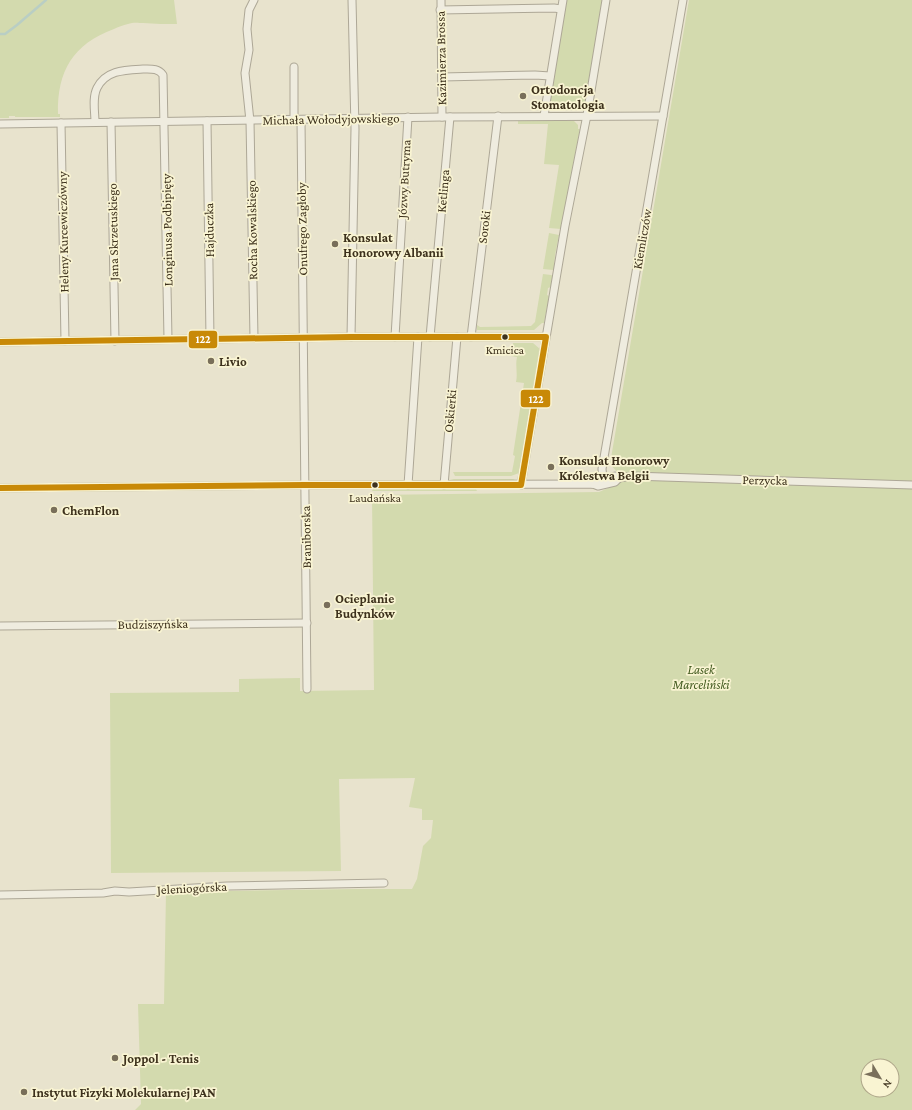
<svg xmlns="http://www.w3.org/2000/svg" width="912" height="1110" font-family="'Crimson Pro',serif">
  <style>
    .green { fill: #d3daae; fill-rule: evenodd }
    .lines { fill: none; stroke-linecap: round; stroke-linejoin: round }
    .stream { stroke: #b9cec4; stroke-width: 2.5 }
    .minor-casing { stroke: #ada796; stroke-width: 9 }
    .minor { stroke: #efecdf; stroke-width: 7 }
    .bus-1-casing { stroke: #f9f4d2; stroke-width: 9 }
    .bus-1 { stroke: #c88907; stroke-width: 6 }
    .poi-dot { fill: #796f5a; stroke: #f9f4d2; stroke-width: 1.5 }
    .bus-dot { fill: #3d311c; stroke: #f9f4d2; stroke-width: 1.5 }
    .labels { text-anchor: middle; dominant-baseline: central; stroke-width: 3.5; stroke-linejoin: round; paint-order: stroke }
    .bus-label { font-size: 12px; fill: #3d311c; stroke: #f9f4d2 }
    .street-label { font-size: 13px; fill: #3d311c; stroke: #f9f4d2 }
    .poi-label { font-size: 13px; font-weight: bold; fill: #3d311c; stroke: #f9f4d2; text-anchor: start }
    .park-label { font-size: 13px; font-style: italic; fill: #445c21; stroke: #f9f4d2 }
    .line-badge { stroke: #f9f4d2; stroke-width: 1.5 }
    .badge-label { font-size: 11px; text-anchor: middle; font-weight: bold; fill: #fff }
  </style>
  <rect width="100%" height="100%" fill="#e8e3cd"/>
  <g class="green">
    <path d="M0,0H174L177,24C166,24 155,24 143,23C139,23 133,22 128,24C123,25 118,27 114,29C73,44 57,71 58,114H60V117H15V116H9V118H0Z"/>
    <path d="M566,0H602L585,104L584,106L582,105L576,110H555L551,105L552,101H549Z"/>
    <path d="M689,0H912V1110H135L141,1104L138,1004H164L166,892L356,889H412L417,879L423,846L431,838L433,820H422V809L409,807L415,778L339,779L341,871L111,873L110,693L239,692V679L300,678V691L374,690L372,495L599,492L615,485L617,472L610,464ZM868,1066H892V1090H868Z"/>
    <path d="M518,121H574L578,125V129H580L561,229L549,228L559,165L544,164L548,124H518Z"/>
    <path d="M549,233L559,235L555,255L554,269L553,270L543,269Z"/>
    <path d="M543,274L551,275L553,276L551,287L548,288L547,295L549,296L544,323H542L534,330H477V325L480,327L531,326L535,322Z"/>
    <path d="M513,343H533L540,349L519,473L511,476H455L453,472H512L515,456L513,455L524,383L516,382C518,373 515,366 517,357L511,356Z"/>
    <path d="M450,479H515L511,481H458Z"/>
    <path d="M373,489H476L477,491H372Z"/>
  </g>
  <g class="lines">
    <path class="stream" d="M0,34H5L17,25L46,0"/>
    <defs>
      <g id="minor">
        <path d="M254,0L249,10L247,29L249,50L245,73L250,121L254,338"/>
        <path d="M441,0L442,117"/>
        <path d="M440,10L554,8L561,9"/>
        <path d="M294,67V119"/>
        <path d="M442,77L535,75L550,76"/>
        <path d="M544,116L563,0"/>
        <path d="M301,120L307,689"/>
        <path d="M207,121L210,339"/>
        <path d="M95,122C95,112 92,98 97,88C106,70 125,70 143,69C151,69 158,68 163,75L168,339"/>
        <path d="M111,122L115,341"/>
        <path d="M61,123L65,341"/>
        <path d="M0,124L442,117L663,116"/>
        <path d="M351,337L355,129L352,0"/>
        <path d="M395,337L408,117"/>
        <path d="M430,337L450,117"/>
        <path d="M471,337L498,116"/>
        <path d="M0,342L351,337H546"/>
        <path d="M603,479L602,469L683,0"/>
        <path d="M593,484L596,481L615,476L619,478L632,476L912,485"/>
        <path d="M408,485L418,337"/>
        <path d="M444,485L457,337"/>
        <path d="M521,485L565,226L587,115L606,0"/>
        <path d="M0,488L305,485L593,484L598,486L615,482L619,478"/>
        <path d="M0,626L307,623"/>
        <path d="M0,895L103,893L115,891L129,892L227,886L384,883"/>
      </g>
    </defs>
    <use href="#minor" class="minor-casing"/>
    <use href="#minor" class="minor"/>
    <defs>
      <path id="bus-1" d="M0,342L351,337H546L521,485H305L0,488"/>
    </defs>
    <use href="#bus-1" class="bus-1-casing"/>
    <use href="#bus-1" class="bus-1"/>
  </g>
  <g class="poi-dot">
    <circle cx="523" cy="96" r="4"/>
    <circle cx="335" cy="244" r="4"/>
    <circle cx="211" cy="361" r="4"/>
    <circle cx="551" cy="467" r="4"/>
    <circle cx="54" cy="510" r="4"/>
    <circle cx="327" cy="605" r="4"/>
    <circle cx="115" cy="1058" r="4"/>
    <circle cx="24" cy="1092" r="4"/>
  </g>
  <g class="bus-dot">
    <circle cx="505" cy="337" r="3.5"/>
    <circle cx="375" cy="485" r="3.5"/>
  </g>
  <g class="labels">
    <g class="bus-label">
      <text x="505" y="350">Kmicica</text>
      <text x="375" y="498">Laudańska</text>
    </g>
    <g class="street-label">
      <text transform="translate(441 58) rotate(-91)">Kazimierza Brossa</text>
      <text transform="translate(331 119) rotate(-1)">Michała Wołodyjowskiego</text>
      <text transform="translate(404 179) rotate(-87)">Józwy Butryma</text>
      <text transform="translate(443 191) rotate(-85)">Ketlinga</text>
      <text transform="translate(484 227) rotate(-83)">Soroki</text>
      <text transform="translate(302 229) rotate(-91)">Onufrego Zagłoby</text>
      <text transform="translate(167 230) rotate(-91)">Longinusa Podbipięty</text>
      <text transform="translate(209 230) rotate(-91)">Hajduczka</text>
      <text transform="translate(252 230) rotate(-91)">Rocha Kowalskiego</text>
      <text transform="translate(63 232) rotate(-91)">Heleny Kurcewiczówny</text>
      <text transform="translate(113 232) rotate(-91)">Jana Skrzetuskiego</text>
      <text transform="translate(642 239) rotate(-80)">Kiemliczów</text>
      <text transform="translate(450 411) rotate(-85)">Oskierki</text>
      <text transform="translate(765 480) rotate(1)">Perzycka</text>
      <text transform="translate(306 537) rotate(-91)">Braniborska</text>
      <text transform="translate(153 624) rotate(-1)">Budziszyńska</text>
      <text transform="translate(192 888) rotate(-3)">Jeleniogórska</text>
    </g>
    <g class="poi-label">
      <text x="531" y="89">Ortodoncja<tspan x="531" dy="15">Stomatologia</tspan></text>
      <text x="343" y="237">Konsulat<tspan x="343" dy="15">Honorowy Albanii</tspan></text>
      <text x="219" y="361">Livio</text>
      <text x="559" y="460">Konsulat Honorowy<tspan x="559" dy="15">Królestwa Belgii</tspan></text>
      <text x="62" y="510">ChemFlon</text>
      <text x="335" y="598">Ocieplanie<tspan x="335" dy="15">Budynków</tspan></text>
      <text x="123" y="1058">Joppol - Tenis</text>
      <text x="32" y="1092">Instytut Fizyki Molekularnej PAN</text>
    </g>
    <g class="park-label">
      <text x="701" y="669">Lasek<tspan x="701" dy="15">Marceliński</tspan></text>
    </g>
  </g>
  <g class="line-badge">
    <rect x="188" y="330" width="30" height="19" rx="4" fill="#c88907"/>
    <rect x="520" y="389" width="31" height="19" rx="4" fill="#c88907"/>
  </g>
  <g class="badge-label">
    <text x="203" y="343">122</text>
    <text x="536" y="403">122</text>
  </g>
  <g transform="translate(880 1078) rotate(128)"><circle r="19" fill="#f9f4d2" stroke="#aea689"/>
  <path d="M0-3L7 15L0 10L-7 15Z" fill="#796f5a"/>
  <text y="-6" font-size="11" font-weight="bold" text-anchor="middle" fill="#3d311c">N</text>
  </g>
</svg>
